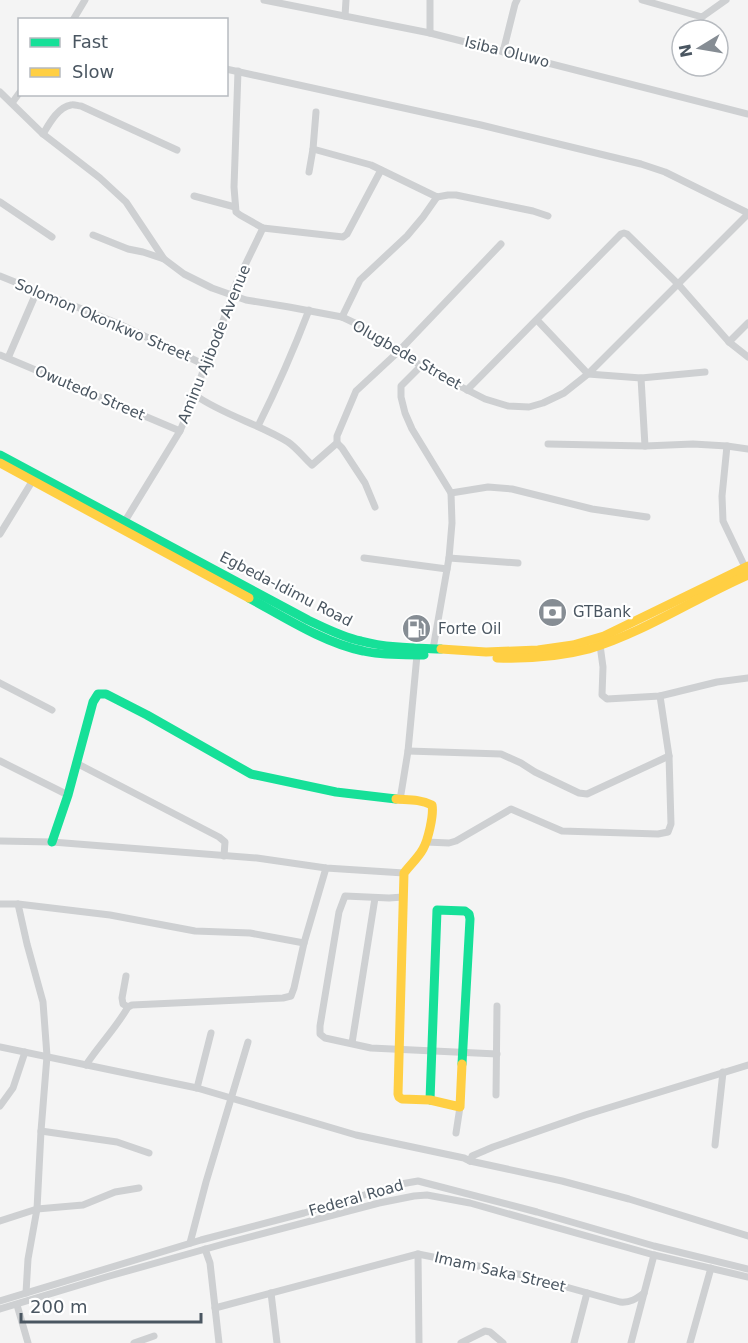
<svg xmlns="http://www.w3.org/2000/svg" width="748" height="1343" font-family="'DejaVu Sans',sans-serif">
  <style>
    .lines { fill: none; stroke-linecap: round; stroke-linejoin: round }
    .street { stroke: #ced0d2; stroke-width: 7 }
    .fast { stroke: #16e098; stroke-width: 9 }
    .slow { stroke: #ffcf43; stroke-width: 9 }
    .labels { text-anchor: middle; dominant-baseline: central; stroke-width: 4.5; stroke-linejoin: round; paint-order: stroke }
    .street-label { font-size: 15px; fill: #4a5661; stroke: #fff }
    .poi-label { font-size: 15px; fill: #4a5661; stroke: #fff; text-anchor: start }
  </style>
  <rect width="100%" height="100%" fill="#f4f4f4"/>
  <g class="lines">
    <g class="street">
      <path d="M264,0L430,33L748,114"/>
      <path d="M430,0V33"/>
      <path d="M642,0L702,17L726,0"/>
      <path d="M345,16L346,0"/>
      <path d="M73,20L85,0"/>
      <path d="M503,52L515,4L517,0"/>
      <path d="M226,69L481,125L641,164L665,172L748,213"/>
      <path d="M238,71L234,187L236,212L240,215L263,228L343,237L347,234L381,170"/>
      <path d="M0,92L43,134L100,178L126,202L164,259L184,274L212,288L246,300L289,307L342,317L359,325L398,352L432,372L485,399L508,406L529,407L543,403L564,393L588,374L748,214"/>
      <path d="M12,103L20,92"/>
      <path d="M43,134C49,124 58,107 71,105C74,104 78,106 81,106L177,150"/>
      <path d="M313,149L371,165L437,197L448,195H456L533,211L548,216"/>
      <path d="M309,172L313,149L316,112"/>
      <path d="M194,196L235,207"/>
      <path d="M0,202L52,237"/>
      <path d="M93,235L128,249L143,252L164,259"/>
      <path d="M0,276L119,324L205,365"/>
      <path d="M342,317L360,280L407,236L423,217L437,197"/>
      <path d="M537,320L588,374L641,378L705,372"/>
      <path d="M729,342L748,323"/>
      <path d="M0,355L180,431"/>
      <path d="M8,358L37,291"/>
      <path d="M421,366L401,386V397L405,413L412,429L451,493L452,523L449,558L433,649"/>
      <path d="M641,378L645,446"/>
      <path d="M467,390L621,234L624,233L627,234L678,284L729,342L748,357"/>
      <path d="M195,395C223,415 259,424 288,442C297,448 304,458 312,465L337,443V436L356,391L398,352L501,244"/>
      <path d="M258,426C277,388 294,349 309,310"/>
      <path d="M337,443L342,448L365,483L375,507"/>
      <path d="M548,444L645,446L693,444L727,446L748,449"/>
      <path d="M727,446L722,496L723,521L745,567"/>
      <path d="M451,493L488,487L512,489L592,509L647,517"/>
      <path d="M125,521L180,431L195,395L205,365L233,296L234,288L263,228"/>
      <path d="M0,534L33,480"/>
      <path d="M364,558L447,569"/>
      <path d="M449,558L518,563"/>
      <path d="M600,645L603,667L602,695L607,699L660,696L717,682L748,678"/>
      <path d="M0,683L52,710"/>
      <path d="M408,751L501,754L521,763L535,772L579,793L587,794L669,756"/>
      <path d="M0,761L68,795"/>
      <path d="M76,763L219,837L225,842L224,856"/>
      <path d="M400,800L408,751L417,655"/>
      <path d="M0,841L52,842L257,858L326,868L404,873"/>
      <path d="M426,842L449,843L456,841L511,809L562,831L658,834L668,832L671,824L669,756L660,696"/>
      <path d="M403,897L389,898L345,896L339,912L320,1026V1034L325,1038L371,1048L497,1054"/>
      <path d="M0,904H18L110,915L195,931L250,933L304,943"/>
      <path d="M18,904L27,944L43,1002L47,1056L41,1131L37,1209L28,1259L26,1293"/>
      <path d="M126,976L122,998L123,1004L128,1007"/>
      <path d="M352,1043L375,898"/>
      <path d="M0,1047L197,1088L356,1135L464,1158L470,1161"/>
      <path d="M86,1065C99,1045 116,1028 128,1007L132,1005L283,998L291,996L294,988L304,943L326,868"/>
      <path d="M748,1065L585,1115L493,1147L472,1156L470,1161L562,1181L629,1199L748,1236"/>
      <path d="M197,1088L211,1033"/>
      <path d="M496,1095L497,1006"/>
      <path d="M0,1106L13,1088L25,1052"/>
      <path d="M41,1131L117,1142L149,1153"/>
      <path d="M456,1133L460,1107"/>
      <path d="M715,1145L723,1072"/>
      <path d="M0,1221L37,1209L83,1205L115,1192L139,1188"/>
      <path d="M190,1243L206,1182L248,1042"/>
      <path d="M205,1249L210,1263L219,1343"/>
      <path d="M418,1254L419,1343"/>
      <path d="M271,1293L277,1343"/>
      <path d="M0,1301L201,1240L304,1213L401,1184L418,1181L537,1212L654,1246L748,1269"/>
      <path d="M17,1305L28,1343"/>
      <path d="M215,1308L418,1254L523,1275L620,1302C630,1303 636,1299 644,1293"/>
      <path d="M0,1309L106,1277L227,1243L379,1203L414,1196L427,1195L470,1203L654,1255L748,1277"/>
      <path d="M134,1343L154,1336"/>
      <path d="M461,1343L485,1331L490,1332L503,1343"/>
      <path d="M574,1343L587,1293"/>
      <path d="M631,1343L654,1255"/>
      <path d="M690,1343L711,1268"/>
    </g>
    <g class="fast">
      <path d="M0,455L308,620C325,628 342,637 361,641C387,648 414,648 441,649"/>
      <path d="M249,598C284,617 324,643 363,651C383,656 404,654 424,655"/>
      <path d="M52,842L68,795L93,702L98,694H106L147,715L251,774L336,792L396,799"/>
      <path d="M430,1100L437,910L465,911L469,914L470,919L462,1064"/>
    </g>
    <g class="slow">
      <path d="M0,463L249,598"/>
      <path d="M441,649L486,652L538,650L573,645L604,636L748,566"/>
      <path d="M497,658C528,659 559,657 589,649C645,632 695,598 748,575"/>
      <path d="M396,799C409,800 419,799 432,805C434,815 428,840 423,849C418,858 410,865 404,873L398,1094L399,1097L402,1099L430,1100L460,1107L462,1064"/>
    </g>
  </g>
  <defs>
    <symbol id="bank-disc" viewBox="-11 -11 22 22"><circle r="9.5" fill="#868d94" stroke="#fff"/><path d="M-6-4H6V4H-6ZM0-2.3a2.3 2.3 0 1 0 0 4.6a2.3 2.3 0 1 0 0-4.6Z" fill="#fff"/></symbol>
    <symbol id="fuel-disc" viewBox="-11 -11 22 22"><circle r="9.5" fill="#868d94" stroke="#fff"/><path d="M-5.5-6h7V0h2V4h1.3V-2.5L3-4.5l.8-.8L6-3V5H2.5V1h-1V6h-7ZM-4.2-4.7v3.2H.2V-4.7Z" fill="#fff"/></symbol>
  </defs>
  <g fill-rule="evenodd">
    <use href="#bank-disc" x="536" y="596" width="33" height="33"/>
    <use href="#fuel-disc" x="400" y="612" width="33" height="33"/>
  </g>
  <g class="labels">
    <g class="street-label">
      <text transform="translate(507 52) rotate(14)">Isiba Oluwo</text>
      <text transform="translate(103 320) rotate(23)">Solomon Okonkwo Street</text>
      <text transform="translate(214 344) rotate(-68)">Aminu Ajibode Avenue</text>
      <text transform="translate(407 355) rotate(30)">Olugbede Street</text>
      <text transform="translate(90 393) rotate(23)">Owutedo Street</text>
      <text transform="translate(286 589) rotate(27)">Egbeda-Idimu Road</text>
      <text transform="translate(356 1198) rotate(-16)">Federal Road</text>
      <text transform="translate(500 1272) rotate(13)">Imam Saka Street</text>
    </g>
    <g class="poi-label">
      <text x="573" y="612">GTBank</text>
      <text x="438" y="629">Forte Oil</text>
    </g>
  </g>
  <rect x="18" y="18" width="210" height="78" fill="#ffffff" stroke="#b7bbc0" stroke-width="1.5"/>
  <rect x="30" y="38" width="30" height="9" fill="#16e098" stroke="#b7bbc0" stroke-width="1.5"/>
  <text x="72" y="48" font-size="18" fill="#4a5661">Fast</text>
  <rect x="30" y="68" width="30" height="9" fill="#ffcf43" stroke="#b7bbc0" stroke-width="1.5"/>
  <text x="72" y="78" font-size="18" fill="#4a5661">Slow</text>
  <g transform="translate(700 48) rotate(259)"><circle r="28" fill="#ffffff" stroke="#b7bbc0" stroke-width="1.5"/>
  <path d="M0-4.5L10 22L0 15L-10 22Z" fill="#868d94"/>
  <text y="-9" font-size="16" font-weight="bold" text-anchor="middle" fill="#4a5661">N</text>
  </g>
  <path d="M21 1313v9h180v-9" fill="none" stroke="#4a5661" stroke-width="3"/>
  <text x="30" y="1313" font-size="18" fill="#4a5661" stroke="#ffffff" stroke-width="4.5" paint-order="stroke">200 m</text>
</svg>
